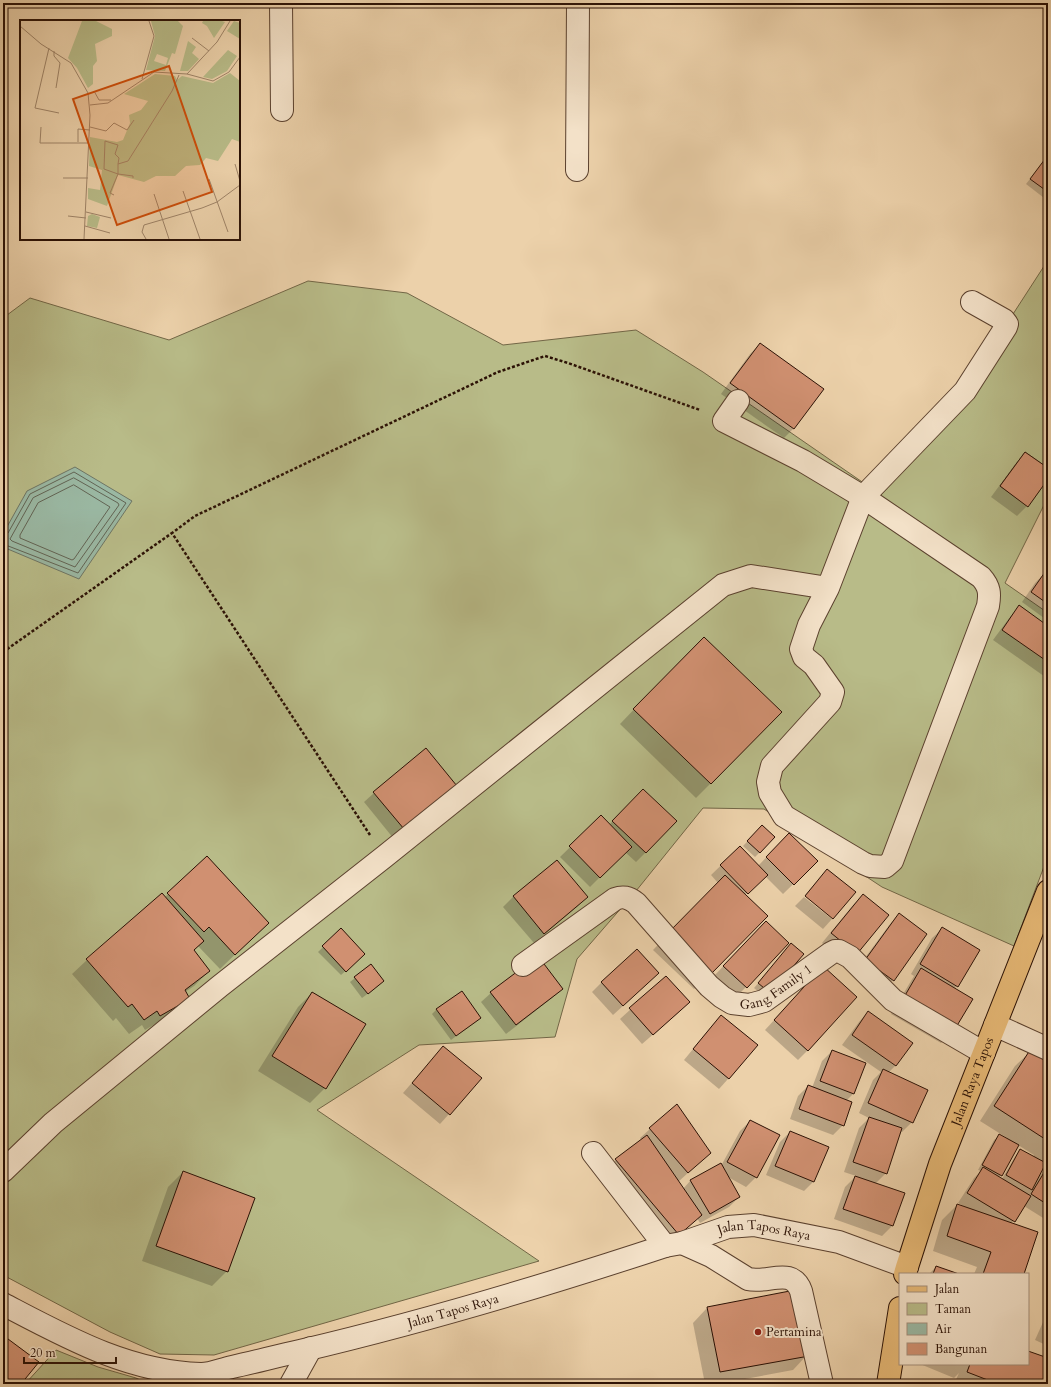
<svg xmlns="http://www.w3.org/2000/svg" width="1051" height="1387" font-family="Cardo,serif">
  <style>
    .green { fill: #b8bb88; stroke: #726646 }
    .water { fill: #9ab8a3; stroke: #6e7564 }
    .shadow { fill: #0003; fill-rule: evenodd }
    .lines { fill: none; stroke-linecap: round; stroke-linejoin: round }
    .shore { stroke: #626454; stroke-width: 1 }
    .building { fill: #d09071; stroke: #2b1105 }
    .minor-casing { stroke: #5b412e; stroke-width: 24 }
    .major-casing { stroke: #2b1105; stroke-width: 24 }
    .path { stroke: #2b1105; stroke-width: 2.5; stroke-dasharray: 3 2; stroke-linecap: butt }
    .minor { stroke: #f3e1c8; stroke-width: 22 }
    .major { stroke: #e6b875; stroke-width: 22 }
    .poi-dot { fill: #8f2418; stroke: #f3e1c8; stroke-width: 1.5 }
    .labels { text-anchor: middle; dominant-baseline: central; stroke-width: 4; stroke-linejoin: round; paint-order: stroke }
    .street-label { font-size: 13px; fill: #2b1105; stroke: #f3e1c8 }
    .poi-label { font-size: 13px; fill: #2b1105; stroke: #f3e1c8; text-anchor: start }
    .inset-road { fill: none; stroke: #9f8468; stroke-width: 1 }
    .view { fill: #cc4e0b; fill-opacity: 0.15; stroke: #cc4e0b; stroke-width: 2 }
    .inset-edge { fill: none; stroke: #2b1105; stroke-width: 2 }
  </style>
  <rect width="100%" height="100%" fill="#ecd1aa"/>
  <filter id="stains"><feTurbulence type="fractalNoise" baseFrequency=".005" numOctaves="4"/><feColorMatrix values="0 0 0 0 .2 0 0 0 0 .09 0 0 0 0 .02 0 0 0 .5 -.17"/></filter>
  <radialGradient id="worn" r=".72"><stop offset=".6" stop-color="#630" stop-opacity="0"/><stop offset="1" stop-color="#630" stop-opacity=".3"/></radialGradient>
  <g class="green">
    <path d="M1048,260V468L1025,452L1000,486L1028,506L1048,479V497L1005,583L1048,613V856L1014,946L882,887L764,809L703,808L636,891L577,959L555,1037L419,1045L317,1110L539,1261L214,1355L160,1354L110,1332L3,1275V318L30,298L169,340L308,281L407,293L503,345L636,330L703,372L868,486L993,345Z"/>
    <path d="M56,1350L98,1367L136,1378L149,1384H25Z"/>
  </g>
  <path class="water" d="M75,467L132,501L79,579L3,547V534L27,491Z"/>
  <g class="shadow">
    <path d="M1048,156V201L1026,184Z"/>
    <path d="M760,344L794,428L784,438L721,394L750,354Z"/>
    <path d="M1025,454L1048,470V477L1027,506L1017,516L991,497L1016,463Z"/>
    <path d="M1045,573L1048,575V621L1022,602L1035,583Z"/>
    <path d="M1019,607L1048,627V679L993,640L1010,617Z"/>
    <path d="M689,652L711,783L696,798L620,724Z"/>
    <path d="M456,786L394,839L364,802L374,793Z"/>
    <path d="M633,800L646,852L636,862L625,852L590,887L560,857L601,817L609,825Z"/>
    <path d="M762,826L760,852L755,857L743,846Z"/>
    <path d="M789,834L817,861L783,894L765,876L745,895L709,975L694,989L653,950L718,883L711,875L740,847L758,866Z"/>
    <path d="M207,858L253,937L220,969L198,946L193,951L209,971L194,986L185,992L188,998L174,1013L145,1030L142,1025L129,1034L116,1018L113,1021L72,974L87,960L162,894L165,897Z"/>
    <path d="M557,861L587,897L577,907L534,943L503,907L513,897Z"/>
    <path d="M827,870L833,918L805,895Z"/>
    <path d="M863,895L847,964L822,943L853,905Z"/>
    <path d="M804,897L832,919L823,929L795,906Z"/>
    <path d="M899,914L893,980L883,990L856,970L890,924Z"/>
    <path d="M942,929L957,986L954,989L951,1033L941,1043L891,1014L914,976L911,974L932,938Z"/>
    <path d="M341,930L359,959L341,975L318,952Z"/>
    <path d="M756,932L746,987L736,997L714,976Z"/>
    <path d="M787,950L765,997L754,988Z"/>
    <path d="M666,977L679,1012L642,1044L620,1019Z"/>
    <path d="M814,977L808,1050L798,1060L765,1030Z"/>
    <path d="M355,978L378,986L362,998L350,982Z"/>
    <path d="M602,982L648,983L613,1015L592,992Z"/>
    <path d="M562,989L552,998L506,1034L481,1002L491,993Z"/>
    <path d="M312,993L325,1088L310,1103L258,1071L298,1007Z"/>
    <path d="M437,1009L480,1018L451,1040L432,1014Z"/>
    <path d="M868,1012L911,1043L895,1066L888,1073L912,1122L902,1132L900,1131L886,1173L875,1184L903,1194L892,1226L882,1236L834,1219L845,1187L856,1176L844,1172L859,1128L869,1118L859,1113L873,1080L881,1072L842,1045L859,1022Z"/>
    <path d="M721,1016L756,1045L728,1079L719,1089L684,1060L712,1026Z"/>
    <path d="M443,1047L449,1114L440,1124L403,1093Z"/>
    <path d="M832,1051L853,1094L846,1101L843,1125L833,1135L790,1119L798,1096L808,1086L812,1088L822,1061Z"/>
    <path d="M1030,1052L1048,1063V1165L1045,1163L1040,1175L1048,1166V1221L1024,1206L1011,1224L1023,1274H974L977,1267L933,1251L942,1220L957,1205L965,1207L958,1203L974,1178L981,1171L978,1170L994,1140L999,1136L1006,1140L1007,1138L980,1121L1015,1066ZM1018,1145L1034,1155L1033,1157L1020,1150L1016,1155L1002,1179L999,1178Z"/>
    <path d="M750,1121L756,1177L746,1187L728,1177L739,1197L729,1207L700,1223L697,1218L668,1245L606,1169L616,1160L642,1140L640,1138L650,1129L700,1162L678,1182L683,1189L691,1180L721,1166L740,1131Z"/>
    <path d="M790,1132L814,1181L804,1191L766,1175L780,1142Z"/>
    <path d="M183,1172L227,1271L212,1286L142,1261L168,1187Z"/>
    <path d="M936,1267L956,1274H929Z"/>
    <path d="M707,1308L807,1355L793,1370L718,1384H705L693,1323Z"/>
    <path d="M1048,1311V1346L1035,1340Z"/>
    <path d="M1028,1352L1048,1359V1384H954L959,1373L954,1378L920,1364H1028Z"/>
  </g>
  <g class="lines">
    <g class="shore">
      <path d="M74,478L118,503L119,505L75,567L12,541L10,539L33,498Z"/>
      <path d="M74,485L110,507L74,559L72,560L20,538V535L38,503Z"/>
      <path d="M3,535L8,533L30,494L74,472L126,503L78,573L3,544"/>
    </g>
  </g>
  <g class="building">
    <path d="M1048,155V192L1030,179Z"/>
    <path d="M760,343L824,389L794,429L730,383Z"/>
    <path d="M1025,452L1048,468V479L1028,507L1000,486Z"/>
    <path d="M1045,572L1048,574V604L1031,592Z"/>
    <path d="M1019,605L1048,626V662L1002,630Z"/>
    <path d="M704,637L782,712L711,784L633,709Z"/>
    <path d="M426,748L457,786L404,829L373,792Z"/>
    <path d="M643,789L677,821L646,853L612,821Z"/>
    <path d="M601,815L632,847L600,878L569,846Z"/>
    <path d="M762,825L775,837L760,853L747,841Z"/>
    <path d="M789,833L818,861L794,885L766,857Z"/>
    <path d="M740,846L768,875L748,894L720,865Z"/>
    <path d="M207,856L269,923L235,955L209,927L204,932L167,893Z"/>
    <path d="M557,860L588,897L544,934L513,896Z"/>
    <path d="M827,869L856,892L833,919L805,896Z"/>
    <path d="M725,875L768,916L710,975L667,934Z"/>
    <path d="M162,893L204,941L194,950L210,971L185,990L190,999L160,1016L157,1011L144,1020L132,1004L128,1007L86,959Z"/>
    <path d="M863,894L889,915L857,954L831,933Z"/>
    <path d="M899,913L927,934L894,981L865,960Z"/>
    <path d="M766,921L789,943L747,988L723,966Z"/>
    <path d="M942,927L980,950L958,987L920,964Z"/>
    <path d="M341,928L365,954L346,972L322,946Z"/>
    <path d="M791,943L804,954L770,993L758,983Z"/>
    <path d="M637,949L659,973L623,1006L601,982Z"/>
    <path d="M538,956L563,989L516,1025L490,992Z"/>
    <path d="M371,964L384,981L368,994L354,977Z"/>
    <path d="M823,966L857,997L808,1051L774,1020Z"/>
    <path d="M921,968L973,999L952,1034L900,1004Z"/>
    <path d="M666,976L690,1002L653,1035L629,1008Z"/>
    <path d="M462,991L481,1018L456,1036L436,1009Z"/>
    <path d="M312,992L366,1024L326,1089L272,1056Z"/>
    <path d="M868,1011L913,1043L896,1066L852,1035Z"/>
    <path d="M721,1015L758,1045L729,1079L693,1049Z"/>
    <path d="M443,1046L482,1078L450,1115L412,1083Z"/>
    <path d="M832,1050L866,1063L854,1094L820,1081Z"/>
    <path d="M1030,1050L1048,1062V1141L994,1106Z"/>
    <path d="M883,1069L928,1090L913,1123L868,1103Z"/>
    <path d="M808,1085L852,1102L844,1126L799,1109Z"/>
    <path d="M677,1104L711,1153L688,1173L649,1128Z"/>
    <path d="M869,1117L902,1128L887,1174L853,1162Z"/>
    <path d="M750,1120L780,1135L757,1178L727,1162Z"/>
    <path d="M790,1131L829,1147L814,1182L775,1166Z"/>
    <path d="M999,1134L1019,1145L1002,1176L982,1165Z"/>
    <path d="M647,1135L702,1215L679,1235L615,1159Z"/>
    <path d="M1020,1149L1046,1163L1032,1190L1006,1175Z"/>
    <path d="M721,1163L740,1197L710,1214L690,1180Z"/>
    <path d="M1048,1166V1205L1031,1194Z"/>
    <path d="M983,1167L1031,1196L1015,1222L967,1193Z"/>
    <path d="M183,1171L255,1198L228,1272L156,1246Z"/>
    <path d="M855,1176L905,1193L893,1226L843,1209Z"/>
    <path d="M957,1204L1038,1232L1024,1274H983L991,1252L947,1236Z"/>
    <path d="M936,1266L959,1274H933Z"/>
    <path d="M795,1290L809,1356L720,1372L707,1307Z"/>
    <path d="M4,1336L39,1362L21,1384H3V1337Z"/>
    <path d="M1028,1351L1048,1358V1384H998L967,1372L970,1364H1028Z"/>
  </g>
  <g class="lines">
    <defs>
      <g id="minor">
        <path d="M281,3L282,110"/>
        <path d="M577,170L578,3"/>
        <path d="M738,401L724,421L803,461L863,497L965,391L1006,327L1007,324L1004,320L972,302"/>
        <path id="s1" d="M523,965L615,899C623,896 628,897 636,903L709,986L722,997L732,1003L749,1005L764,1001L831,953L835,951H839L850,957L893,1000L984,1053"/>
        <path d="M995,1025L1048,1049"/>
        <path d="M593,1153L665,1246"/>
        <path d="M3,1171L53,1123L220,986L384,857L723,585L751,576L828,588L863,497L981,577C990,587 990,594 988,606L892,861L885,867L870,866L863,863L784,816L770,793L768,782L772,766L830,702L833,692L814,665L804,657L801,649L809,625L828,588"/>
        <path d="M682,1243L711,1256L748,1279C768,1284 792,1266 801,1291L822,1384"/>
        <path id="s2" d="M3,1304C66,1337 128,1372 201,1374C211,1374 222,1369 232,1367C255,1362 277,1356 300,1351C423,1322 544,1286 665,1246L682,1243L728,1227L754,1225L839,1242L907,1267"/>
        <path d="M291,1384L311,1348"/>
      </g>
      <g id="major">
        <path id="s3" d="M905,1274L907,1267L940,1164L1048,891"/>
        <path d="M888,1384L900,1308"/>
      </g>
    </defs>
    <use href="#minor" class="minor-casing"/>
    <use href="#major" class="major-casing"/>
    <g class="path">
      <path d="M3,652L172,533"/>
      <path d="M370,835L172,533L195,516L498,372L545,356L568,363L700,410"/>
    </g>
    <use href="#minor" class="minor"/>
    <use href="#major" class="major"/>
  </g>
  <circle class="poi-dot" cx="758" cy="1332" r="4"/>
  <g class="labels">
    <g class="street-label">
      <text stroke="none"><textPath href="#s1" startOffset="324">Gang Family 1</textPath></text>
      <text stroke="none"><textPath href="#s3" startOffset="204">Jalan Raya Tapos</textPath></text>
      <text stroke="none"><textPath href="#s2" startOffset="796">Jalan Tapos Raya</textPath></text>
      <text stroke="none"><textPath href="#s2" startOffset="472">Jalan Tapos Raya</textPath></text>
    </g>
    <g class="poi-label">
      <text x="766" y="1332">Pertamina</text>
    </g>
  </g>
  <g transform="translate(20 20)">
    <rect width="220" height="220" fill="#ecd1aa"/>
    <path d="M62,1H76L92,9V16L75,24L77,41L73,46V64L68,68L57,48L48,38ZM131,1H158L163,6L155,34L152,33L145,51L126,50L135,16ZM137,34L148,38L146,45L134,41ZM183,1H202L205,2L194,18L187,6L182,3ZM214,1L220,3V19L207,11ZM168,21L176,27L172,33L179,39L168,51H160ZM208,30L217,36L207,51L192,59L183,57ZM210,53L220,61V122L212,119L198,141L186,138L180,145L166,146L155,156H136L124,162L98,155L87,186L68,179V168L80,170L82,150L69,146L70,117L97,122L103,120L110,103L109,95L121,90L128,81L104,74L135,54L155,56L157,60L162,56L193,63ZM72,194L80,197L77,208L67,206L68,196Z" fill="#b8bb88" fill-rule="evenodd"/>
    <path class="inset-road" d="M0,6L21,24L51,43L68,73L70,95L64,219M172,18L189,31M29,28L15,88L39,93M34,31V36L40,43L36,68M167,54L197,22L210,1M122,59L134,16L129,1M74,71L79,80H91M70,85L88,83L134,52L167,54L193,61L209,52L220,37M21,107L20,123H69M70,107L86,111L94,103L107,110L114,100M58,122V109L70,110M98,144L99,138L95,134L98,125L85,121L84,149L98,154V144L108,141L152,71L159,55M215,144L220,161M43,158H68M189,159L208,212M163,171L180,219M134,174L149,219M94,175L90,173L98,154L113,156V158M66,192L91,198M48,196L66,198M65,206L90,213M126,219L122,212L124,205L182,188L197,182L220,165"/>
    <path class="view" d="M149,46L192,172L97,205L53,79Z"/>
    <rect width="220" height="220" class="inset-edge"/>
  </g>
  <rect width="1051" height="1387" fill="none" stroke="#ecd1aa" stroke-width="16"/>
  <rect x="4" y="4" width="1043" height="1379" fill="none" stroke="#2b1105" stroke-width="2"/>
  <rect x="8" y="8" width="1035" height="1371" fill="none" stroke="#2b1105"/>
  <rect x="899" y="1273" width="130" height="92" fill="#f3e1c8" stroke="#a38e7a"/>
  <rect x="907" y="1286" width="20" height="6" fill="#e6b875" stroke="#a38e7a"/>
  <text x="935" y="1293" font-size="12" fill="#2b1105">Jalan</text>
  <rect x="907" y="1303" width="20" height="12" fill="#b8bb88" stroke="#a38e7a"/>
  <text x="935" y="1313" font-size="12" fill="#2b1105">Taman</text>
  <rect x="907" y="1323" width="20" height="12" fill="#9ab8a3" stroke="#a38e7a"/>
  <text x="935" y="1333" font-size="12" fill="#2b1105">Air</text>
  <rect x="907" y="1343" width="20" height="12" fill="#d09071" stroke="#a38e7a"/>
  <text x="935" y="1353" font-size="12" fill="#2b1105">Bangunan</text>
  <path d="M24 1357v6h92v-6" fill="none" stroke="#2b1105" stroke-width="2"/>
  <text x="30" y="1357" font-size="12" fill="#2b1105" stroke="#f3e1c8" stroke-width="3" paint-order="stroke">20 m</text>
  <rect width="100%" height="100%" filter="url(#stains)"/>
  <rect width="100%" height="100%" fill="url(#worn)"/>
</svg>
